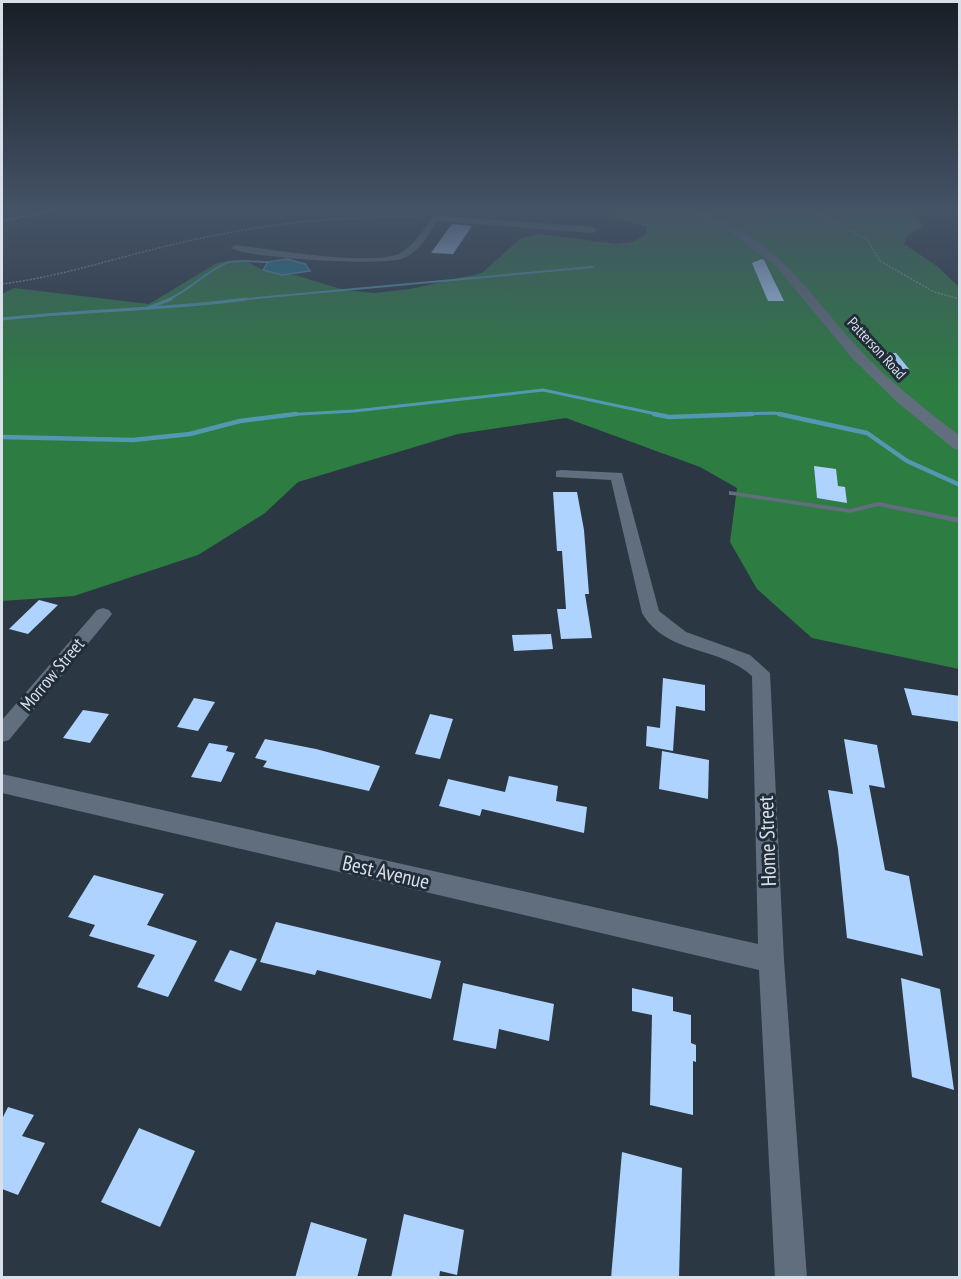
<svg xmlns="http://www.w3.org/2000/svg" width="961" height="1279" font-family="'PT Sans Narrow',sans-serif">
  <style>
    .forest { fill: #2d7c42 }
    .water { fill: #187998; stroke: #5298b0; stroke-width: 1.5 }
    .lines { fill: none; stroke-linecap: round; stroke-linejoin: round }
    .stream-far2 { stroke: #5298b0; stroke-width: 2 }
    .stream-far1 { stroke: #5298b0; stroke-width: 3 }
    .stream { stroke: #5298b0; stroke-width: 4.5 }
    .building { fill: #aed3fe }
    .path { stroke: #8a939e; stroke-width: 1.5; stroke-dasharray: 2 1.5; stroke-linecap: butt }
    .service { fill: #616e7d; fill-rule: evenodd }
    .minor { fill: #616e7d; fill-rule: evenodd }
    .tertiary { fill: #616e7d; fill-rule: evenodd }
    .labels { text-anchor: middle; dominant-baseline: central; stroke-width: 6; stroke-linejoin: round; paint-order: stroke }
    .far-street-label { font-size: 15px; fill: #d8dfe8; stroke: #222d3a }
    .street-label { font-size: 18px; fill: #d8dfe8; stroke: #222d3a }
    .near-street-label { font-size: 21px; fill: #d8dfe8; stroke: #222d3a }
  </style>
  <rect width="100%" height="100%" fill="#2c3744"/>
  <path class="forest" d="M603,208H909L923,227L908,234L904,244L937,266L959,287V669L812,638L757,589L730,542L737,488L700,467L566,418L458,434L298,482L265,513L198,555L74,596L2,601V294L14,288L149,304L217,263L231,261H245L263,270L295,275L344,290L374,293L410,289L482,273L521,238L540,234L616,244L632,242L647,234L646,226L618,219Z"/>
  <path class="water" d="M287,259L305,264L310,271L282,275L263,270L268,262Z"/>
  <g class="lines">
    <g class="stream-far2">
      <path d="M2,221L66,208"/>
      <path d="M167,300C189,291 204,273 226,263C237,259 256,262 268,262"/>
      <path d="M236,300L593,267"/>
    </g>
    <g class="stream-far1">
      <path d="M148,308L171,299"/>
      <path d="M2,319C83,310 165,310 246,299"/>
      <path d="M283,415L354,411L543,390L661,415"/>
      <path d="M713,415L774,413L787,415"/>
    </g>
    <g class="stream">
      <path d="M654,414L669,417L752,414"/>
      <path d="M779,414L867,433L907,461L960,485"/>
      <path d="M2,437L133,440L190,434L240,421L296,414"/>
    </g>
  </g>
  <g class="building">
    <path d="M452,224L472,226L453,254L431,253Z"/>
    <path d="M762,259L764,260L784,301H768L752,263Z"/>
    <path d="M876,353H896L909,369H889Z"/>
    <path d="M814,466L836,469L838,486L845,487L847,503L817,498Z"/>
    <path d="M553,492H577L584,530L589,594H585L592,638L561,639L557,609H566L562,551H557Z"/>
    <path d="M39,600L58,605L28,634L9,629Z"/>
    <path d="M551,634L553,649L514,651L512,635Z"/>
    <path d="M663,678L705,685V711L676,706L673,751L646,746L647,726L660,728Z"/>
    <path d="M904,688L960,696V722L912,715Z"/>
    <path d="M194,698L215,702L198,731L177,727Z"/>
    <path d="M83,710L109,714L90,743L63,738Z"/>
    <path d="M430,714L453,719L440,759L415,754Z"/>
    <path d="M265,739L316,749L380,766L369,791L263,767L267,761L255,758Z"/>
    <path d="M844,739L877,745L885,788L869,785L885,870L909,876L923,956L847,938L838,849L828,790L853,794Z"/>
    <path d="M209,743L228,746L226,751L235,753L221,782L191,777Z"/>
    <path d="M662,751L709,760L708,799L659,789Z"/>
    <path d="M509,776L558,786L556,801L587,807L584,833L482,809L480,816L439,806L448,779L505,792Z"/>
    <path d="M94,875L164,894L147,925L197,941L168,997L137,987L155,955L89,936L95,925L68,917Z"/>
    <path d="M276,922L441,961L431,999L317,970L315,975L260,962Z"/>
    <path d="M230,950L257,959L241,991L214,981Z"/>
    <path d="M901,978L940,989L954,1090L912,1077Z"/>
    <path d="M463,983L554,1004L549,1041L499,1029L496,1049L453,1040Z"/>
    <path d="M632,988L673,997V1011L691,1015V1043L696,1045V1062L693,1061V1115L650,1105L652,1015L632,1011Z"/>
    <path d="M8,1107L34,1115L22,1136L45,1143L18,1195L2,1189V1119Z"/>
    <path d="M139,1128L195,1151L160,1227L101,1202Z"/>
    <path d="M622,1152L682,1168L679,1278H611Z"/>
    <path d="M404,1214L464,1230L457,1275L440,1271L439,1278H391Z"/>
    <path d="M311,1222L367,1239L357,1278H295Z"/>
  </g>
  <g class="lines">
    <g class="path">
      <path d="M805,208L867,239L880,261L934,292L960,299"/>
      <path d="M2,284C59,277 115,258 171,245C254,225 336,215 421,217"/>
    </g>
    <path class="service" d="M729,491L850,509L878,502L960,518V523L878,506L850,513L732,495H729Z"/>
    <g class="minor">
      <path d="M438,208H446L440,216L593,227L597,230L593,233L437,221C429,234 419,252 404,258C385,267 246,258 231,248L235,245C268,249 374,267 400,253C417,244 428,223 438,208Z"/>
      <path d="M561,470L622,473L659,611L686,632L750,655L770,673L784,960L807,1278H775L759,970L2,793V774L758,944L752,676C720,646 666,655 642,613L611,480L556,477V471Z"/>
      <path d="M103,608L109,610L112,614L109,618L9,740L2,742V720L97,610Z"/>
    </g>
    <path class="tertiary" d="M682,208C697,208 707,214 721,220C788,252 814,302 863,353C893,384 926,410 960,436V450L954,449L897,402L852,358L776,266L733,234Z"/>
  </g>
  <linearGradient id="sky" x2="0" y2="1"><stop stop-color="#181e25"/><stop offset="0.54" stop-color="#455367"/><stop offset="1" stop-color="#455367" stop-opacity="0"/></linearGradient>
  <rect width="961" height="388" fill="url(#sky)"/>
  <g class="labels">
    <g class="far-street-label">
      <text transform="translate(877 348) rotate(47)">Patterson Road</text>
    </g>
    <g class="street-label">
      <text transform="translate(52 674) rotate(-50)">Morrow Street</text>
    </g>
    <g class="near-street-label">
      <text transform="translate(767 841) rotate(-92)">Home Street</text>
      <text transform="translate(386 872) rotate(13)">Best Avenue</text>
    </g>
  </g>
  <rect width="961" height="1279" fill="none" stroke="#d8dfe8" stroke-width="6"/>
</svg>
